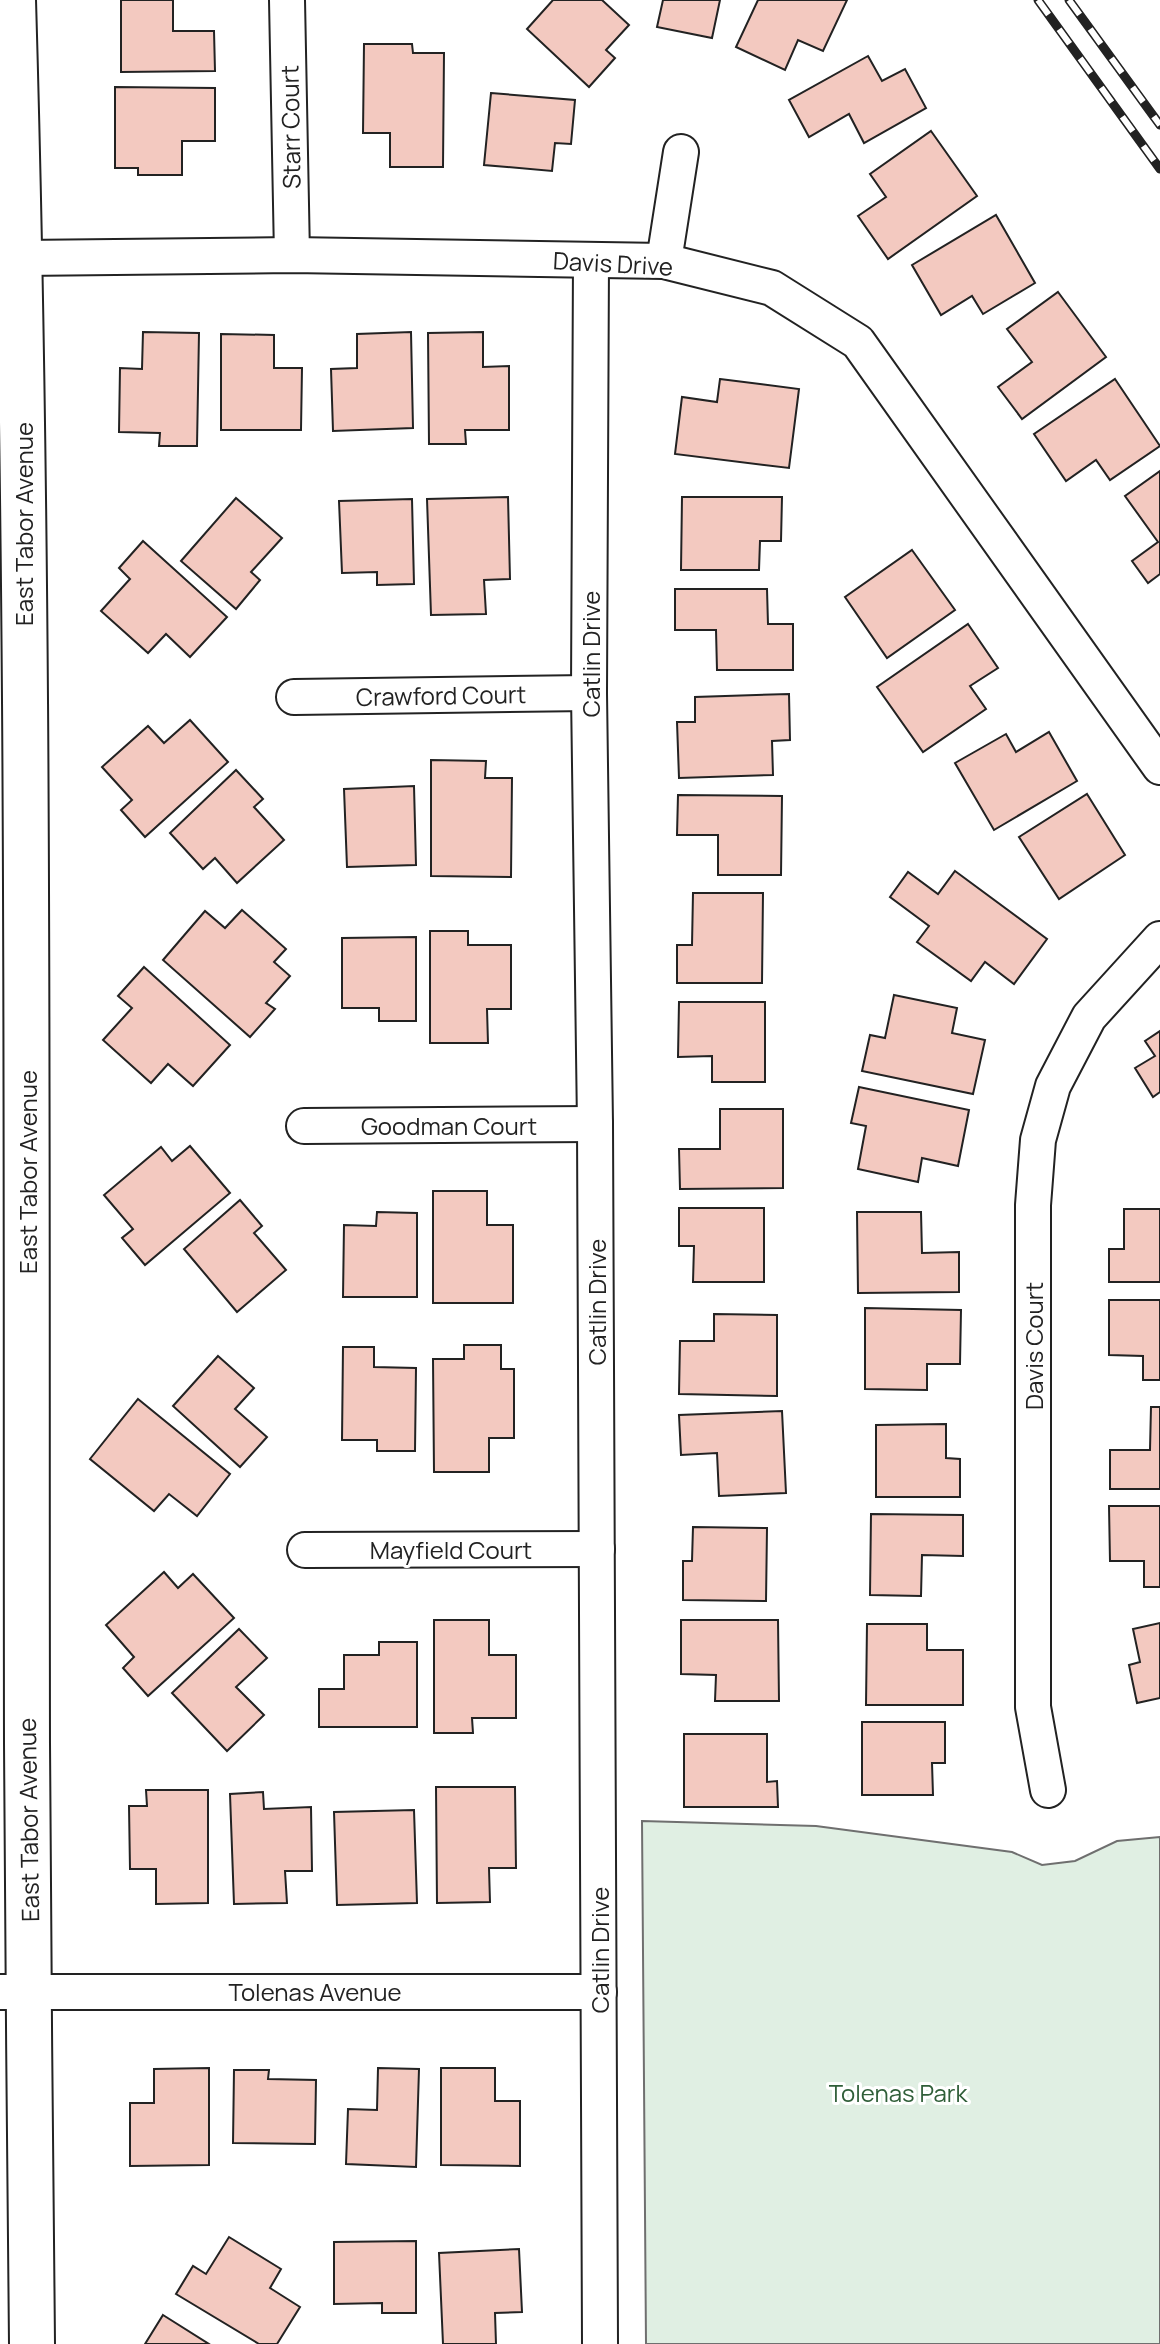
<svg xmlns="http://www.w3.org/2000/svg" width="1160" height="2344" font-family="Manrope,sans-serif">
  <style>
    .green { fill: #e0efe3; stroke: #6f6f6f; stroke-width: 2 }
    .building { fill: #f3c9c0; stroke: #222; stroke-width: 2 }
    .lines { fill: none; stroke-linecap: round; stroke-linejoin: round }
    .minor-casing { stroke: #222; stroke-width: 38 }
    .secondary-casing { stroke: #222; stroke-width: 48 }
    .minor { stroke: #fff; stroke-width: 34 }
    .secondary { stroke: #fff; stroke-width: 44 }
    .rail-casing { stroke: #222; stroke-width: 9 }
    .rail { stroke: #fff; stroke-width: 6; stroke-dasharray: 18; stroke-linecap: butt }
    .labels { text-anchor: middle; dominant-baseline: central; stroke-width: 6; stroke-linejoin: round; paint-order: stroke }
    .street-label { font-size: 24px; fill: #222; stroke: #fff }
    .park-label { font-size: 24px; fill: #2f5e38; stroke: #fff }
  </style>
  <rect width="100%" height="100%" fill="#fff"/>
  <path class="green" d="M642,1821L816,1826L1012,1852L1042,1865L1075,1861L1117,1841L1160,1837V2344H646Z"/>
  <g class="building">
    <path d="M121,0H173V31H214L215,71L121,72Z"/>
    <path d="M553,0H602L629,25L606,50L615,58L589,87L527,29Z"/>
    <path d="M663,0H720L712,38L657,27Z"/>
    <path d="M758,0H847L823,51L798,40L785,70L736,47Z"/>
    <path d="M364,44H412L413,53H444L443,167H390V133H363Z"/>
    <path d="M868,56L882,81L905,69L926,108L864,143L849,114L809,137L789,100Z"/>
    <path d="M115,87L215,88V141H182V175H138V168H115Z"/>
    <path d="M491,93L575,100L571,144L555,143L552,171L484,165Z"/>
    <path d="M931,131L977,196L888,259L858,216L886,197L870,174Z"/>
    <path d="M996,215L1035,283L983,314L972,296L941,315L912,265Z"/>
    <path d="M1058,292L1106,357L1022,419L998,387L1032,362L1007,329Z"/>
    <path d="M143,332L199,333L197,446H159L160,433L119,432L120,368L142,369Z"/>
    <path d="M411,332L413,428L333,431L331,369L357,368V334Z"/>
    <path d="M483,332V367L509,366V430H465L466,444H429L428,333Z"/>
    <path d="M221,334L274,335V368H302L301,430H221Z"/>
    <path d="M720,379L799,389L789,468L675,454L682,397L717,402Z"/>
    <path d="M1115,379L1160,446L1110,480L1096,460L1066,481L1034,434Z"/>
    <path d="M1160,471V574L1148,583L1132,561L1158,542L1125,496Z"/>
    <path d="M508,497L510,579L484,580L486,614L431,615L427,499Z"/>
    <path d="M682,497H782L781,541H760L759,570H681Z"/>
    <path d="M236,498L282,538L251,572L260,580L236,609L181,561Z"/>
    <path d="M412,499L414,584L377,585V572L342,573L339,501Z"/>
    <path d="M143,541L227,617L190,657L166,634L148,653L101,611L130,579L119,568Z"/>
    <path d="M912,550L955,610L887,658L845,597Z"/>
    <path d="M675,589H767L768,624H793V670H717L716,630H675Z"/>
    <path d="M968,624L998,668L970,686L986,709L923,752L877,687Z"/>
    <path d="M789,694L790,740L772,741L773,775L679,778L677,722H695V697Z"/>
    <path d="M190,720L228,762L145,837L121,810L132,800L102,767L148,726L164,743Z"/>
    <path d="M1049,732L1077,781L994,830L955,763L1006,734L1016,752Z"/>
    <path d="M431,760L486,761L485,778H512L511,877L431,876Z"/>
    <path d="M236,770L263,799L254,807L284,840L237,883L215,858L203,869L170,833Z"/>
    <path d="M414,786L416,865L347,867L344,789Z"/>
    <path d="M1087,794L1125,855L1059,899L1019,837Z"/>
    <path d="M678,795L782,796L781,875H718V835H677Z"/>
    <path d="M955,871L1047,939L1014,984L985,962L971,981L917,942L929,926L890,897L908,872L938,894Z"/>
    <path d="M693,893H763L762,983H677V945H692Z"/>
    <path d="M242,910L286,949L274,962L290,976L266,1003L275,1009L250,1037L163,960L205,911L225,928Z"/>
    <path d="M430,931H468V945H511V1009H487L488,1043H430Z"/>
    <path d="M416,937V1021H379V1008H342V938Z"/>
    <path d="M144,967L230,1045L193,1086L168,1064L151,1083L103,1040L132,1008L118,996Z"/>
    <path d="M894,995L957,1008L952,1033L985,1040L973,1094L862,1071L870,1035L885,1038Z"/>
    <path d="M679,1002H765V1082H712V1056L678,1057Z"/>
    <path d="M1160,1031V1092L1153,1097L1135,1068L1155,1056L1145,1041Z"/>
    <path d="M859,1087L969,1110L958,1166L922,1158L918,1182L858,1169L866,1126L851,1123Z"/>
    <path d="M720,1109H783V1188L680,1189L679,1149H720Z"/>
    <path d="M190,1146L230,1193L145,1265L122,1238L133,1229L104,1195L161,1147L172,1161Z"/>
    <path d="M433,1191H487V1225H513V1303H433Z"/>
    <path d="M240,1200L262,1226L254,1233L286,1270L237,1312L184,1249Z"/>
    <path d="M679,1208H764V1282H693L694,1246H679Z"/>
    <path d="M1124,1209H1160V1282H1109V1249H1124Z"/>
    <path d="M377,1212L417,1213V1297H343L344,1225L376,1226Z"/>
    <path d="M857,1212H921L922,1253L959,1252V1292L858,1293Z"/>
    <path d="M1109,1300H1160V1380H1143V1356L1109,1355Z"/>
    <path d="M865,1308L961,1310L960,1364H927V1390L865,1389Z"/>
    <path d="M714,1314L777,1315V1396L679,1394L680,1341H714Z"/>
    <path d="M464,1345H501V1369H514V1438H489V1472H434L433,1359H464Z"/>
    <path d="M343,1347H374V1367L416,1368L415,1451H377V1440H342Z"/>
    <path d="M218,1356L254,1388L235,1409L267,1437L240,1467L173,1406Z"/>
    <path d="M138,1399L230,1474L197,1516L169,1494L154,1511L90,1459Z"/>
    <path d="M1151,1407H1160V1489H1110V1450H1150Z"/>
    <path d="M782,1411L786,1493L719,1496L717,1453L681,1455L679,1415Z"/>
    <path d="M946,1424V1458L960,1459V1497H876V1425Z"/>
    <path d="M1109,1506H1160V1587H1144V1561H1110Z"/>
    <path d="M871,1514L963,1515V1556L922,1555L921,1596L870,1595Z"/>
    <path d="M693,1527L767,1528L766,1601L683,1600V1561H692Z"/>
    <path d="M164,1572L178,1588L193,1574L234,1618L148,1696L123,1668L134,1657L106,1625Z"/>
    <path d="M434,1620H489V1655H516V1718H472L473,1733H434Z"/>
    <path d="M681,1620H778L779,1701H715L716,1675L681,1674Z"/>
    <path d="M1160,1623V1698L1137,1703L1129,1665L1140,1662L1133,1629Z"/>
    <path d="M867,1624H927V1650H963V1705H866Z"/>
    <path d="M239,1629L267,1658L236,1687L264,1715L227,1751L172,1693Z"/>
    <path d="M379,1642H417V1727H319V1689H344V1655H379Z"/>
    <path d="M862,1722H945V1763H932L933,1795H862Z"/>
    <path d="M684,1734H767V1782L777,1781L778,1807H684Z"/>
    <path d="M436,1787H515L516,1868H489L490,1902L437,1903Z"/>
    <path d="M146,1790H208V1903L156,1904V1869H130L129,1806H147Z"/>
    <path d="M263,1792L264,1809L311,1807L312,1871H285L287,1903L234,1904L230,1794Z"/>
    <path d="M414,1810L417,1903L337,1905L334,1812Z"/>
    <path d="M209,2068V2165L130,2166V2103H154V2069Z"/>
    <path d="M378,2068L419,2069L416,2167L346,2164L348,2109L377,2110Z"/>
    <path d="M441,2068H495V2101H520V2166L441,2165Z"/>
    <path d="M234,2070H269L268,2079L316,2080L315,2144L233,2143Z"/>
    <path d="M229,2237L281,2269L270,2288L300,2307L277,2344H259L176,2294L193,2266L206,2274Z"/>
    <path d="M416,2241V2313H382V2303L334,2304V2242Z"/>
    <path d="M519,2249L522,2312L495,2313L496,2344H443L439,2253Z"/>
    <path d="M163,2315L209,2344H145Z"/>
  </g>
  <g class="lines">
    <defs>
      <g id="minor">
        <path d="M287,0L292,255"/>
        <path d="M21,258L292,255L664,261L772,288L858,342L1160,767"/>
        <path d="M591,260L589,693L595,1124L600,2344"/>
        <path d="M664,261L681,152"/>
        <path d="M294,697L589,693"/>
        <path d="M304,1126L595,1124"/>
        <path d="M305,1550L597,1549"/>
        <path d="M1048,1790L1033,1707V1205L1038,1140L1053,1086L1089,1017L1160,939"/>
        <path d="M0,1992H599"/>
      </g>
      <path id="secondary" d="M13,0C30,581 26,1162 27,1743C27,1943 31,2144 32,2344"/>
    </defs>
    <use href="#minor" class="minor-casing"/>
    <use href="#secondary" class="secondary-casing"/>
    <use href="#minor" class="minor"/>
    <use href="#secondary" class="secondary"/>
    <defs>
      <g id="rail">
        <path d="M1038,0L1160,169"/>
        <path d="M1069,0L1160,125"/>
      </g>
    </defs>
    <use href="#rail" class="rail-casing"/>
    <use href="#rail" class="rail"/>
  </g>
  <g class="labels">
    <g class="street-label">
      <text transform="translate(290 127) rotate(-91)">Starr Court</text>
      <text transform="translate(613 263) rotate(3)">Davis Drive</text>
      <text transform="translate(23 524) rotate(-90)">East Tabor Avenue</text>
      <text transform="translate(590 654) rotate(-90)">Catlin Drive</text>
      <text transform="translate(441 695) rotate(-1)">Crawford Court</text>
      <text x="449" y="1125">Goodman Court</text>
      <text transform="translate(27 1172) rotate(-90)">East Tabor Avenue</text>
      <text transform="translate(596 1302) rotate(-90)">Catlin Drive</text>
      <text transform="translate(1033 1346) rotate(-90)">Davis Court</text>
      <text x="451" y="1549">Mayfield Court</text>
      <text transform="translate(28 1820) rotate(-91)">East Tabor Avenue</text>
      <text transform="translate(599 1950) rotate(-90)">Catlin Drive</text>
      <text x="315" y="1991">Tolenas Avenue</text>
    </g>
    <g class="park-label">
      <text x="898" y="2092">Tolenas Park</text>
    </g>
  </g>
</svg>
